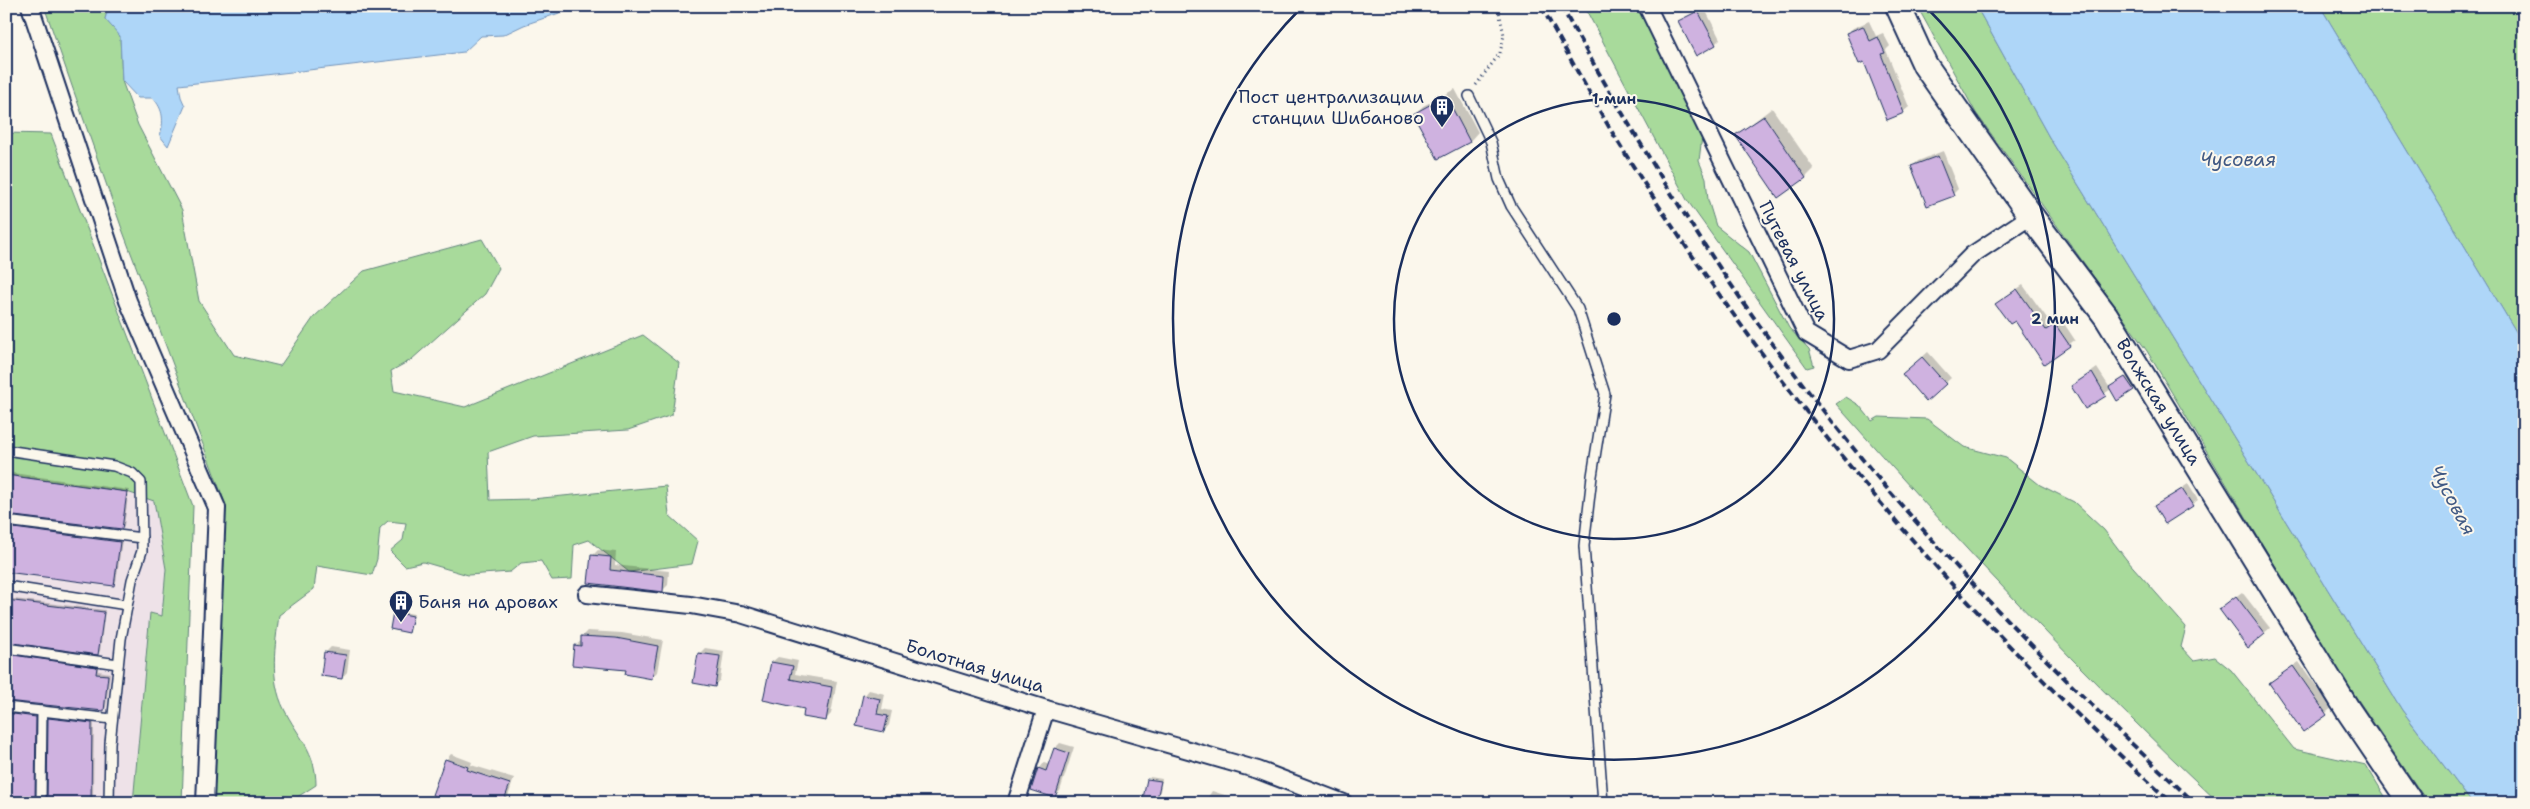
<svg xmlns="http://www.w3.org/2000/svg" width="2530" height="809" font-family="'Shantell Sans',sans-serif">
  <style>
    .built { fill: #eee2e8 }
    .green { fill: #a8da9b; stroke: #62847c }
    .water { fill: #aed6f8; stroke: #7393ba }
    .shadow { fill: #0003 }
    .building { fill: #cfb2e0; stroke: #1b2f5e }
    .lines { fill: none; stroke-linecap: round; stroke-linejoin: round }
    .lane-casing { stroke: #1b2f5e; stroke-width: 12 }
    .street-casing { stroke: #1b2f5e; stroke-width: 20 }
    .secondary-casing { stroke: #1b2f5e; stroke-width: 28 }
    .path { stroke: #1b2f5e; stroke-width: 3; stroke-dasharray: 1 4; stroke-linecap: butt }
    .lane { stroke: #fbf7ec; stroke-width: 9 }
    .street { stroke: #fbf7ec; stroke-width: 16 }
    .secondary { stroke: #fbf7ec; stroke-width: 24 }
    .rail { stroke: #1b2f5e; stroke-width: 4; stroke-dasharray: 8 4; stroke-linecap: butt }
    .ring { fill: none; stroke: #1b2f5e; stroke-width: 2.5 }
    .labels { text-anchor: middle; dominant-baseline: central; stroke-width: 4; stroke-linejoin: round; paint-order: stroke }
    .poi-label { font-size: 18px; fill: #1b2f5e; stroke: #fbf7ec; text-anchor: end }
    .street-label { font-size: 18px; fill: #1b2f5e; stroke: #fbf7ec }
    .water-label { font-size: 19px; font-style: italic; fill: #405984; stroke: #fbf7ec }
    .centre { fill: #1b2f5e; stroke: #fbf7ec; stroke-width: 2.5 }
    .ring-label { font-size: 15px; text-anchor: middle; font-weight: bold; fill: #1b2f5e; stroke: #fbf7ec; stroke-width: 4; stroke-linejoin: round; paint-order: stroke }
  </style>
  <rect width="100%" height="100%" fill="#fbf7ec"/>
  <filter id="ink" filterUnits="userSpaceOnUse"><feTurbulence type="fractalNoise" baseFrequency=".02" numOctaves="2"/><feDisplacementMap in="SourceGraphic" scale="10" xChannelSelector="R" yChannelSelector="G"/><feConvolveMatrix kernelMatrix="1 2 1 2 8 2 1 2 1" color-interpolation-filters="sRGB"/></filter>
  <g filter="url(#ink)">
    <path class="built" d="M6,475L127,492L154,501L166,569L162,617L150,613L133,803H6Z"/>
    <g class="green">
      <path d="M44,6H111L108,9L105,19L120,35L122,81L138,125L182,210L199,301L234,355L280,366L314,317L364,271L482,239L499,268L485,294L411,360L391,371L394,391L465,407L643,335L679,363L672,415L628,430L533,436L488,452L490,500L532,499L666,486L669,515L698,541L692,564L629,572L589,540L574,545L572,579L552,580L541,561L521,563L510,572L468,575L423,562L405,566L390,551L403,540L406,523L388,521L380,528L377,559L372,575L317,566L314,589L279,615C275,646 269,679 284,709C298,737 316,751 316,785L288,803H211L225,503L122,229Z"/>
      <path d="M1584,6H1640L1702,136L1699,161L1706,178L1708,200L1716,226L1749,252L1789,328L1809,349L1814,366L1807,368L1687,200Z"/>
      <path d="M1917,6H1976L2049,137L2402,710L2472,803H2428L2335,666L2147,351L1976,113Z"/>
      <path d="M2320,6H2524V345Z"/>
      <path d="M6,133L51,134L193,506L182,803H133L150,613L162,616L166,569L154,501L127,492L6,475Z"/>
      <path d="M1846,397L1859,405L1872,421L1879,417L1927,419L1964,447L2006,458L2040,485L2074,502L2104,530L2126,559L2186,627L2181,647L2194,661L2215,657L2231,670L2294,749L2366,765L2389,803H2219C2084,676 1958,543 1836,404Z"/>
    </g>
    <g class="water">
      <path d="M111,6H580L524,25L503,35L481,36L464,52L179,85L181,97L185,106L168,146L160,136C164,121 164,110 153,98H138L122,81L120,36L105,19L108,9Z"/>
      <path d="M1976,6H2320L2524,345V803H2472L2402,710L2049,137Z"/>
    </g>
    <g class="shadow">
      <path d="M1704,7L1720,39L1715,44L1680,22Z"/>
      <path d="M1869,21L1876,36L1883,33L1890,46L1886,50L1909,107L1903,112L1847,34L1853,28Z"/>
      <path d="M1455,89L1478,132L1470,141L1439,157L1415,114L1423,106Z"/>
      <path d="M1772,108L1814,169L1806,177L1737,135Z"/>
      <path d="M1943,151L1958,189L1953,194L1913,166L1918,161Z"/>
      <path d="M2023,285L2052,325L2061,319L2075,340L2044,362L2002,299Z"/>
      <path d="M1928,352L1951,378L1926,400L1909,369Z"/>
      <path d="M2097,368L2110,388L2128,375L2135,387L2133,389H2111L2085,407L2072,386Z"/>
      <path d="M6,472L129,490L124,526L122,528L6,514Z"/>
      <path d="M2188,484L2198,500L2166,522L2156,506Z"/>
      <path d="M6,524L122,540L116,582L114,585L6,571Z"/>
      <path d="M598,550L616,552L615,565L669,571L668,585L662,591L590,582L592,556Z"/>
      <path d="M2242,592L2270,628L2249,646L2226,604Z"/>
      <path d="M6,598L105,610L100,651L98,654L6,641Z"/>
      <path d="M397,611L414,614L409,632L394,613Z"/>
      <path d="M588,631L622,633L663,640L657,672L652,677L575,646L582,640L583,636Z"/>
      <path d="M331,647L350,650L347,672L342,678L325,653Z"/>
      <path d="M705,648L724,651L720,680L714,685L695,682L700,653Z"/>
      <path d="M6,651L98,665V671L110,673L106,707L104,710L6,698Z"/>
      <path d="M778,657L798,661L795,674L837,681L831,714L825,720L806,708L765,699L772,662Z"/>
      <path d="M2299,662L2332,708L2303,730L2276,678Z"/>
      <path d="M869,690L885,694L882,709L892,711L889,725L884,731L864,696Z"/>
      <path d="M81,720L94,721L93,803H49Z"/>
      <path d="M6,722H37V800L39,803H6Z"/>
      <path d="M1060,743L1074,747L1060,791L1054,796L1039,769L1044,763L1050,765L1055,748Z"/>
      <path d="M451,754L472,762L471,765L514,778L506,803H461L446,760Z"/>
      <path d="M1150,777L1162,779L1158,803H1143Z"/>
      <path d="M1212,791L1231,797L1229,803H1204Z"/>
      <path d="M567,796L588,803H561Z"/>
    </g>
    <g class="building">
      <path d="M1698,11L1716,45L1696,56L1678,21Z"/>
      <path d="M1863,26L1870,41L1878,37L1885,53L1881,54L1904,113L1887,120L1864,62L1859,64L1846,33Z"/>
      <path d="M1446,96L1470,142L1438,159L1413,114Z"/>
      <path d="M1764,116L1806,178L1778,198L1735,135Z"/>
      <path d="M1938,156L1954,196L1927,206L1911,166Z"/>
      <path d="M2017,289L2046,330L2055,324L2070,346L2044,364L2015,321L2010,324L1995,304Z"/>
      <path d="M1922,357L1946,384L1926,402L1902,374Z"/>
      <path d="M2092,372L2106,396L2085,409L2071,386Z"/>
      <path d="M2125,377L2134,390L2117,401L2109,387Z"/>
      <path d="M6,475L127,492L122,529L6,515Z"/>
      <path d="M2182,489L2193,506L2165,524L2154,506Z"/>
      <path d="M6,527L120,542L114,586L6,572Z"/>
      <path d="M591,555L611,557L610,570L664,576L663,592L588,583Z"/>
      <path d="M2236,596L2265,634L2248,648L2219,609Z"/>
      <path d="M6,600L104,612L98,655L6,642Z"/>
      <path d="M393,612L413,616L409,633L390,629Z"/>
      <path d="M581,636L616,638L658,646L652,679L625,674L626,670L572,665L574,645L581,646Z"/>
      <path d="M324,652L346,655L342,679L321,676Z"/>
      <path d="M698,653L720,656L715,687L693,683Z"/>
      <path d="M6,654L97,667L96,674L108,675L104,711L6,701Z"/>
      <path d="M771,662L793,666L790,679L832,687L826,721L803,717L804,709L763,700Z"/>
      <path d="M2293,666L2327,715L2303,732L2269,683Z"/>
      <path d="M863,695L880,699L877,714L888,716L884,732L856,726Z"/>
      <path d="M6,713L36,717L35,803H6Z"/>
      <path d="M48,718L92,723L91,803H47Z"/>
      <path d="M1054,748L1069,753L1055,798L1031,790L1038,768L1046,771Z"/>
      <path d="M445,759L468,767L467,770L510,784L503,803H455L432,795Z"/>
      <path d="M1147,779L1161,781L1156,803H1142Z"/>
    </g>
    <g class="lines">
      <defs>
        <g id="lane">
          <path d="M1469,96L1491,142L1499,179L1511,206L1578,309L1605,394L1592,476L1584,546L1603,803"/>
          <path d="M6,450L114,466L132,473L141,482L142,551L132,580L121,639L110,743L109,803"/>
          <path d="M6,521L142,538"/>
          <path d="M6,586L127,605"/>
          <path d="M6,648L118,664"/>
          <path d="M6,707L112,719"/>
          <path d="M41,803L42,711"/>
        </g>
        <g id="street">
          <path d="M30,6L128,301L217,508L205,803"/>
          <path d="M1647,6L1806,333L1849,359L1878,350L1972,255L2031,216"/>
          <path d="M587,594L691,605L741,614L1046,709L1258,770L1344,803"/>
          <path d="M1016,803L1046,709"/>
        </g>
        <g id="secondary">
          <path id="s1" d="M1898,6L1925,65L2031,216L2106,316L2348,710L2411,803"/>
        </g>
      </defs>
      <use href="#lane" class="lane-casing"/>
      <use href="#street" class="street-casing"/>
      <use href="#secondary" class="secondary-casing"/>
      <path class="path" d="M1476,85L1500,53L1504,35L1498,6"/>
      <use href="#lane" class="lane"/>
      <use href="#street" class="street"/>
      <use href="#secondary" class="secondary"/>
      <g class="rail">
        <path d="M1541,6C1570,57 1597,109 1628,158C1780,399 1960,612 2172,803"/>
        <path d="M1561,6C1635,139 1715,270 1808,391C1923,541 2056,674 2195,803"/>
      </g>
    </g>
  </g>
  <g class="ring">
    <circle cx="1614" cy="319" r="220"/>
    <path d="M1926 7A441 441 0 1 1 1302 7"/>
  </g>
  <defs>
    <symbol id="building-pin" viewBox="-11 -11 22 30"><path d="M0 17L-7.5 6A9.5 9.5 0 1 1 7.5 6Z" fill="#1b2f5e" stroke="#fbf7ec"/><path d="M-4-6H4V6H1V3H-1V6H-4ZM-2.5-4.3h1.7v1.8h-1.7ZM.8-4.3h1.7v1.8H.8ZM-2.5-1h1.7V.8h-1.7ZM.8-1h1.7V.8H.8Z" fill="#fff"/></symbol>
  </defs>
  <g fill-rule="evenodd">
    <use href="#building-pin" x="1428" y="93" width="28" height="38"/>
    <use href="#building-pin" x="387" y="588" width="28" height="38"/>
  </g>
  <g class="labels">
    <g class="poi-label">
      <text x="1424" y="97">Пост централизации<tspan x="1424" dy="21">станции Шибаново</tspan></text>
      <text x="418" y="602" text-anchor="start">Баня на дровах</text>
    </g>
    <g class="street-label">
      <text transform="translate(1794 261) rotate(63)">Путевая улица</text>
      <text stroke="none"><textPath href="#s1" startOffset="475">Волжская улица</textPath></text>
      <text transform="translate(975 666) rotate(17)">Болотная улица</text>
    </g>
    <g class="water-label">
      <text x="2238" y="159">Чусовая</text>
      <text transform="translate(2453 500) rotate(62)">Чусовая</text>
    </g>
  </g>
  <circle cx="1614" cy="319" r="8" class="centre"/>
  <g class="ring-label">
    <text x="1614" y="104">1 мин</text>
    <text x="2055" y="324">2 мин</text>
  </g>
  <rect width="2530" height="809" fill="none" stroke="#fbf7ec" stroke-width="25"/>
  <rect x="12" y="12" width="2505" height="784" fill="none" stroke="#1b2f5e" stroke-width="2" filter="url(#ink)"/>
</svg>
